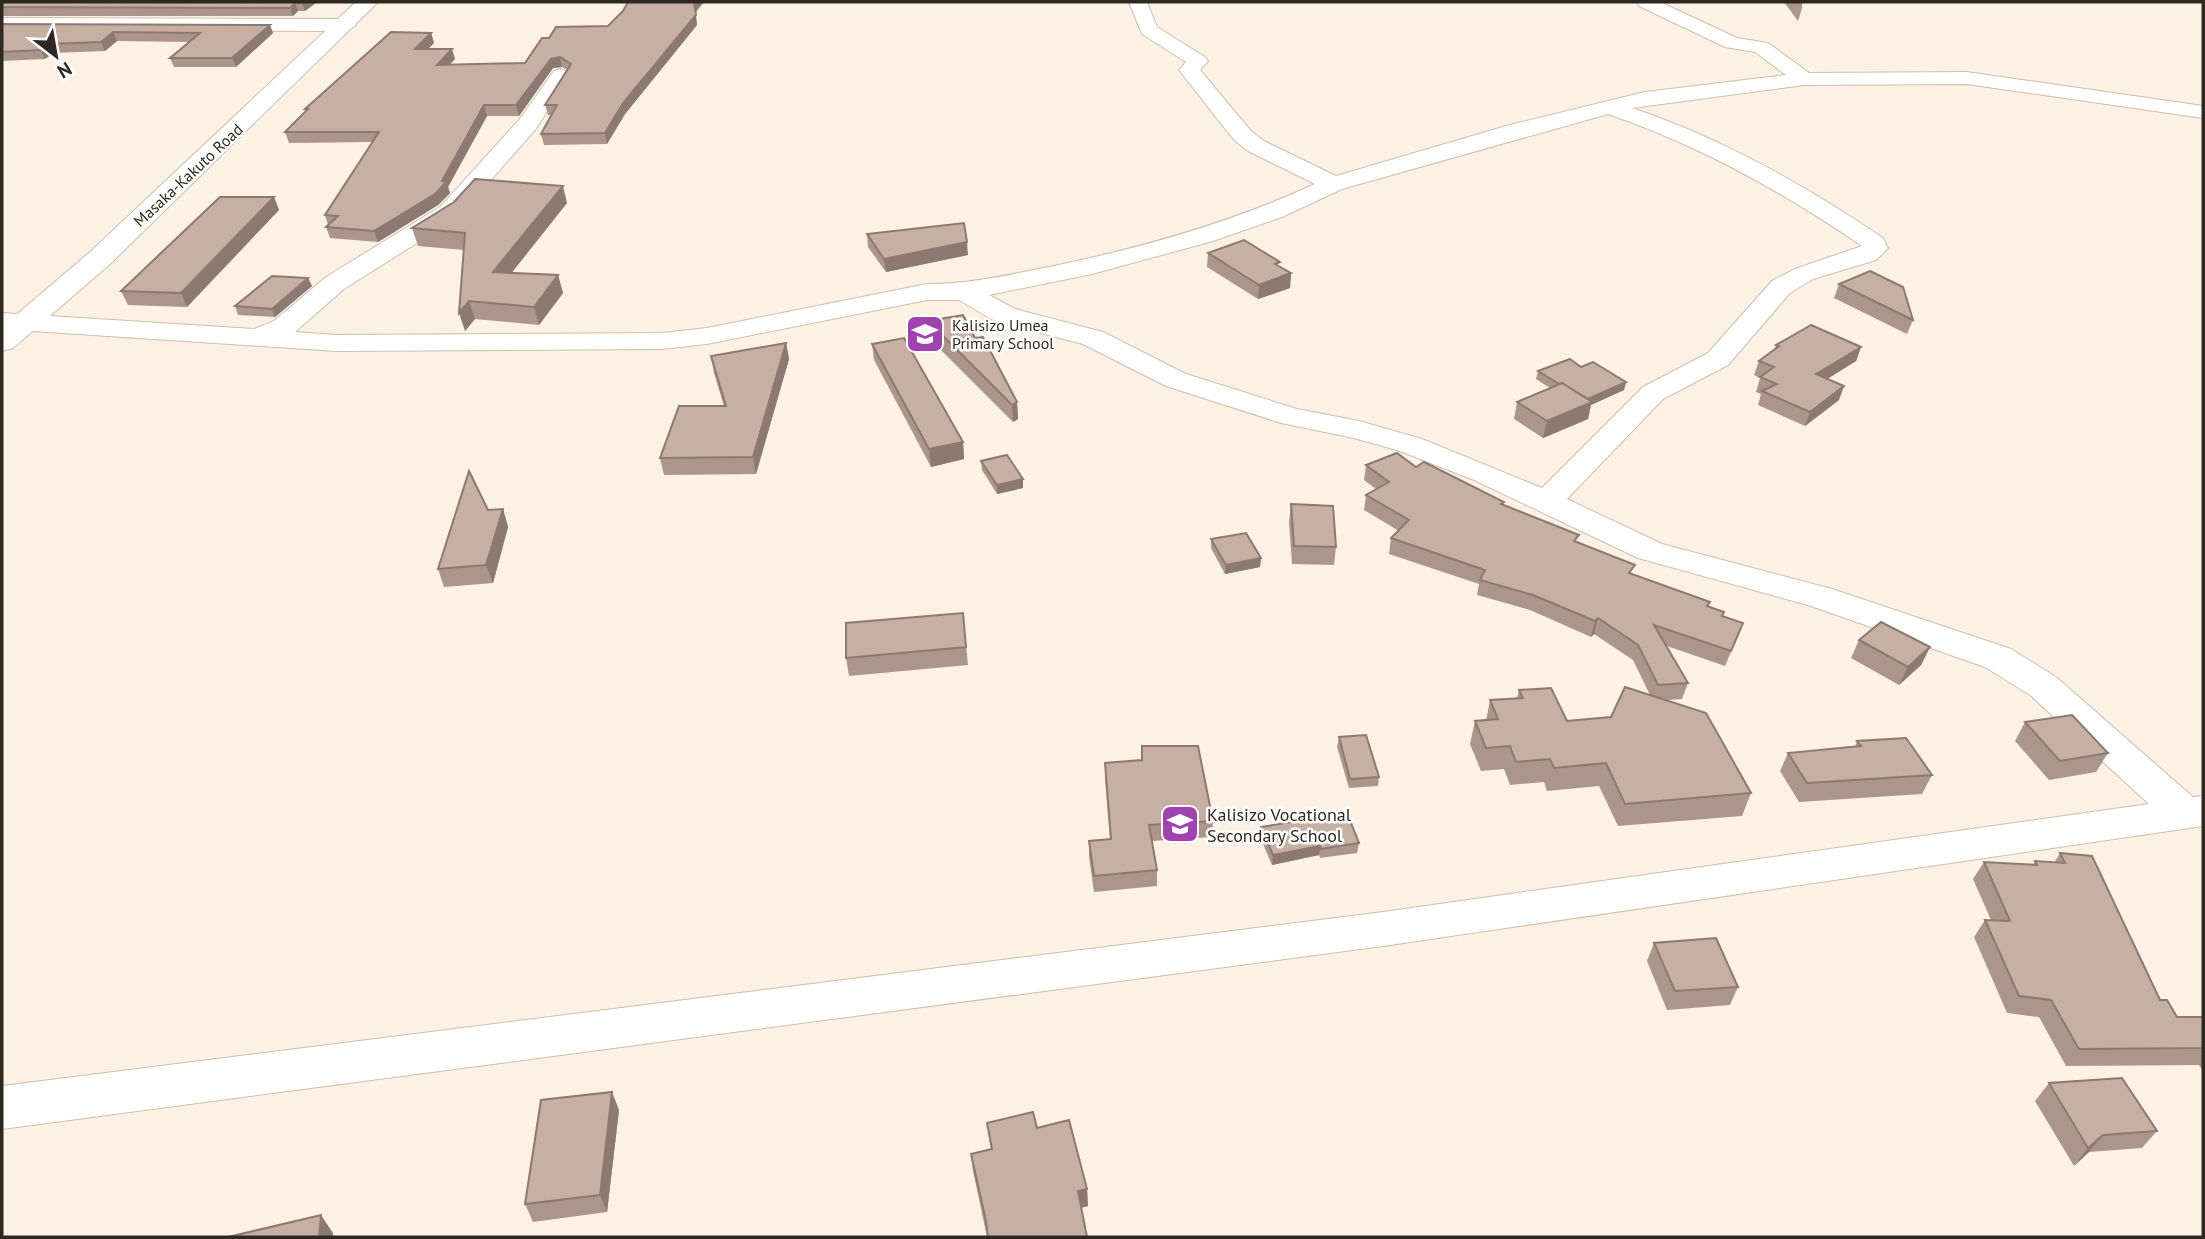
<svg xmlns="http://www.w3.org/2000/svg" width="2205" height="1239" font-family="'PT Sans',sans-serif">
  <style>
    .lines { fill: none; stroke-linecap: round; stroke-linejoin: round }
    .street-casing { stroke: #d0beab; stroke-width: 2 }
    .highway-casing { stroke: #d0beab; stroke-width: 2 }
    .street { fill: #fff; fill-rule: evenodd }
    .highway { fill: #fff; fill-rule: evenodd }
    .wall { fill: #ac968c }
    .shaded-wall { fill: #8c7a72 }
    .building { fill: #c8afa3; stroke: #8c7a72; stroke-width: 2 }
    .labels { text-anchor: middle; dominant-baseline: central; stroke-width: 5; stroke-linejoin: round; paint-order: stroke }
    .far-street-label { font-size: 16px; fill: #2e2820; stroke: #fff }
    .far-poi-label { font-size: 16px; fill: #2e2820; stroke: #fff; text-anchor: start }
    .poi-label { font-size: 18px; fill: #2e2820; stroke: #fff; text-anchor: start }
  </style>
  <rect width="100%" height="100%" fill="#fdf1e5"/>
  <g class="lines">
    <defs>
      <g id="street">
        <path d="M1129,2H1147L1157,27L1205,57L1208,61L1200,70L1250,130L1264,141L1336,176L1506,126L1645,92L1786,75L1755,52L1725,47L1639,6L1637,2H1660L1737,38L1768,43L1809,73L1967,72L2203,106V118L1967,84L1804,85L1632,108C1721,138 1805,185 1883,238L1888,248L1876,260L1813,279L1790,293L1728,365L1663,399L1567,499L1662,544L1832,589L2011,649L2056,677L2193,797L2203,796V826L1383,946L2,1129V1086L1383,912L2149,804L2030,695L1985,667L1808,605L1638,558L1474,480L1400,451L1354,438L1281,423L1166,386L1083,344L995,321L959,300H927L707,344L662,349L336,351L2,329V313L254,329L274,321L326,277L440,207L519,120L554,71L561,69L571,75L535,130L458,217L344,289L295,332L336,335L662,333L707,328L927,284C969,284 1008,275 1049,267C1141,248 1230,223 1315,184L1248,151L1234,140L1179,70L1186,62L1142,34ZM1608,114C1699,145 1783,192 1862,246L1795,269L1772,281L1708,353L1643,387L1542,488L1422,439L1359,421L1297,409L1186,374L1103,332L1015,309L989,295L1092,274L1213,241L1282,217L1342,189Z"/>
        <path d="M2,18L346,19L356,25L346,31L2,30Z"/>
      </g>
      <path id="highway" d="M356,2H378L110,264L13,348L2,351V327L90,252Z"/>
    </defs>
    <use href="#street" class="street-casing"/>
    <use href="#highway" class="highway-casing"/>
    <use href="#street" class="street"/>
    <use href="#highway" class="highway"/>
  </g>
  <g class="wall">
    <path d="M2,2H317L305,11H298L293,16H2Z"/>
    <path d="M1784,2H1802V8L1798,21Z"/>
    <path d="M695,13L697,25L625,114L607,144L544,145L541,134L551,115H548L545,105L567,70L562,67L553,68L519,116H487L448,187L450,193L438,205L378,242L330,238L326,227L328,225L325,215L372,142L289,143L285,132L306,111L305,109L431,33L434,43L428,49L455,59L450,64L525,63L549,38L608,26Z"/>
    <path d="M2,24L273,33L236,67H174L170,58L189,42L117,41L105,51L53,53L45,59L2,61Z"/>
    <path d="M274,197L279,210L187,307L128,305L121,291Z"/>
    <path d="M567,203L511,273L558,275L563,293L539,325L475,319L465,331L464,250L418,246L412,228Z"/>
    <path d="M867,234L968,255L886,272L868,247Z"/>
    <path d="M1208,253L1280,267L1291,273L1290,288L1258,299L1207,267Z"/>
    <path d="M308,278L312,286L275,317L238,315L235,306Z"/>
    <path d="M1839,284L1913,320L1907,334L1834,298Z"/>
    <path d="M928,321L975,338L1017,402L1018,419L1013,422L929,338Z"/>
    <path d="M786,343L789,359L756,474L664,475L660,458L724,406L714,373L711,356Z"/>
    <path d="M872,344L963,442L964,459L931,467L874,360Z"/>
    <path d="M1776,345L1861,347L1856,361L1827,379L1839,400L1805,426L1758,405L1761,394L1756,392L1760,378L1754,375L1759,361L1775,349Z"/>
    <path d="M1581,367L1626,382L1624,390L1591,405L1588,419L1543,438L1514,419L1517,402L1550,388L1536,379L1538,371Z"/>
    <path d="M981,461L1023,488L997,494L982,470Z"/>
    <path d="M1366,465L1416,467L1503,505L1577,543L1632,574L1708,607L1722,616L1737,638L1725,666L1667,646L1688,683L1682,699L1666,700L1751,793L1742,816L1618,826L1599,786L1547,791L1544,782L1510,785L1504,769L1481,771L1470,744L1475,721H1486L1490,700L1517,698L1519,690L1567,721L1611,717L1650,695L1633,660L1594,634L1591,637L1530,610L1477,595L1479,584L1389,554L1391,538L1399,531L1364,510L1366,495L1376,489L1364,480Z"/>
    <path d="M1291,504L1336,547L1334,565L1292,564L1289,522Z"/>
    <path d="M503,509L508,527L493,583L444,587L438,569L488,510Z"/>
    <path d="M1211,539L1261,558L1260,567L1225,574L1211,548Z"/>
    <path d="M963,613L968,665L849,676L846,658Z"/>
    <path d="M1859,640L1930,647L1921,665L1899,685L1851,658Z"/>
    <path d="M2025,722L2108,753L2096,772L2049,780L2015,741Z"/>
    <path d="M1339,737L1379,777L1378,786L1349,788L1337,747Z"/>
    <path d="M1857,741L1932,775L1922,794L1799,802L1780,771L1788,753L1855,747Z"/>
    <path d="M1142,746L1213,821L1212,837L1152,841L1157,870V886L1094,892L1089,857V841L1110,839L1105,779V763L1141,761Z"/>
    <path d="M1261,827L1359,843L1357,853L1320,858L1319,855L1272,865L1260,837Z"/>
    <path d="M2060,853L2160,1000L2177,1017H2203V1071L2199,1065L2066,1066L2039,1017L2007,1013L1974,937L1985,920H1991L1973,879L1984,862L2033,865L2035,861L2054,863Z"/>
    <path d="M1654,943L1738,987L1730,1005L1667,1010L1647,961Z"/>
    <path d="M2049,1083L2157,1131L2142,1148L2089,1152L2074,1166L2035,1101Z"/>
    <path d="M619,1110L607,1212L533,1222L525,1204Z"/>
    <path d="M987,1123L1037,1128L1087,1189L1088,1206L1081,1208L1087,1237H987L973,1171L971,1154L991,1149Z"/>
  </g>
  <g class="shaded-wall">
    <path d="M303,2H317L305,11L302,3Z"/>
    <path d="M695,2H704L695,13L694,3Z"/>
    <path d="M295,3L298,11L293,16L290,8Z"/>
    <path d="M696,15L697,25L625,114L607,144L605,133L623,103Z"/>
    <path d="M270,25L273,33L236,67L232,58Z"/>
    <path d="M113,32L117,41L105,51L101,42Z"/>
    <path d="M431,33L434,43L418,59L415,49Z"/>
    <path d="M49,44L53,53L45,59L41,50Z"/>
    <path d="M452,49L455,59L440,75L437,65Z"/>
    <path d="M560,57L562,67L553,68L519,116L516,105L551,59Z"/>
    <path d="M484,105L487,116L448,187L450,193L438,205L378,242L374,231L442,181Z"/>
    <path d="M563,186L567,203L498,290L493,272Z"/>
    <path d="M274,197L279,210L187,307L181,293Z"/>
    <path d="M967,242L968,255L886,272L884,259Z"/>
    <path d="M1291,273L1290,288L1258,299L1259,285Z"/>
    <path d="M558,275L563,293L539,325L534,307Z"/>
    <path d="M308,278L312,286L275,317L272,309Z"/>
    <path d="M469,301L475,319L465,331L459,313Z"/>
    <path d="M786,343L789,359L756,474L753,457Z"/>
    <path d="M1861,347L1856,361L1811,389L1816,374Z"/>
    <path d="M1626,382L1624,390L1591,405L1588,419L1543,438L1547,421L1584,400Z"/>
    <path d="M1844,386L1839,400L1805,426L1810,412Z"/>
    <path d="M1017,402L1018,419L1013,422L1012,405Z"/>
    <path d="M963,442L964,459L931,467L929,449Z"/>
    <path d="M1023,479V488L997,494V485Z"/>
    <path d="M503,509L508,527L493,583L486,565Z"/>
    <path d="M1261,558L1260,567L1225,574L1226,565Z"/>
    <path d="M1598,618L1594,634L1591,637L1595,621Z"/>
    <path d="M1930,647L1921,665L1899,685L1908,667Z"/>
    <path d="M1320,846L1319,855L1272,865L1273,855Z"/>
    <path d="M612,1092L619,1110L607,1212L600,1195Z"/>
    <path d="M2103,1135L2089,1152L2074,1166L2088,1148Z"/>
    <path d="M1087,1189L1088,1206L1079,1208L1078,1191Z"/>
    <path d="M321,1215L333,1233V1237H319Z"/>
  </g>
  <g class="building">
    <path d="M2,2H303L295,3L290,8L2,7Z"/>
    <path d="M628,2H695L694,3L696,15L623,103L605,133L541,134L557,105H545L571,64L560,57L551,59L516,105H484L442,181L446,182L435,194L374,231L326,227L338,216L325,215L379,132H285L308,109H305L391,32L431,33L415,49H452L437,65L525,63L542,38H549L556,27L608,26L623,11Z"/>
    <path d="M2,24L270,25L232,58H170L200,33L113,32L101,42L49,44L41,50L2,52Z"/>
    <path d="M475,179L563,186L493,272L558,275L534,307L469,301L459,313L465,233L412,228L454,202Z"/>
    <path d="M220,197H274L181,293L121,291Z"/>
    <path d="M964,223L967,242L884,259L867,234Z"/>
    <path d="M1244,240L1280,262L1275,264L1291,273L1259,285L1208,253Z"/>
    <path d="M1870,271L1903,287L1913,320L1839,284Z"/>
    <path d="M272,276L308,278L272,309L235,306Z"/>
    <path d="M963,315L975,338L983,337L1017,402L1012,405L928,321Z"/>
    <path d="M1811,325L1861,347L1816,374L1844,386L1810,412L1762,391L1777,384L1760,377L1774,367L1759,361L1779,346L1776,345Z"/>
    <path d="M904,338L963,442L929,449L872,344Z"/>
    <path d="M786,343L753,457L660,458L679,406H726L711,356Z"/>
    <path d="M1570,359L1581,367L1593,362L1626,382L1588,399L1562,383L1559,384L1538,371Z"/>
    <path d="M1562,383L1592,402L1547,421L1517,402Z"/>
    <path d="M1397,453L1416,467L1424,462L1504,502L1501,504L1579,535L1574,541L1635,565L1629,573L1710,602L1707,606L1724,612L1722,616L1743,623L1731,651L1654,625L1688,683L1658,685L1638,645L1598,618L1595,621L1533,595L1480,580L1485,570L1391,538L1409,520L1366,495L1389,482L1366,465Z"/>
    <path d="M1007,455L1023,479L997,485L981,461Z"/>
    <path d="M469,471L488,510L503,509L486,565L438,569Z"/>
    <path d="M1291,504L1333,506L1336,547L1294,546Z"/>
    <path d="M1246,533L1261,558L1226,565L1211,539Z"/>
    <path d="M963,613L966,647L846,658V623Z"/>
    <path d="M1881,622L1930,647L1908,667L1859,640Z"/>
    <path d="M1625,687L1706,713L1751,793L1625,804L1606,763L1554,768L1550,759L1516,762L1510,746L1486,748L1475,721L1498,719L1490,700L1523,698L1519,690L1551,688L1567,721L1611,717Z"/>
    <path d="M2072,715L2108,753L2060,761L2025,722Z"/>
    <path d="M1366,735L1379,777L1350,779L1339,737Z"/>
    <path d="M1906,738L1932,775L1807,783L1788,753L1861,746L1857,741Z"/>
    <path d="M1142,746H1198L1213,821L1149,825L1157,870L1094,876L1089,841L1111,839L1105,763L1142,760Z"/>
    <path d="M1347,813L1359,843L1321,849L1320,846L1273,855L1261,827Z"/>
    <path d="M2060,853L2092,856L2160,1000H2167L2177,1017H2203V1048L2079,1049L2051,1000L2019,996L1985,920L2010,921L1984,862L2037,865L2035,861L2065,863Z"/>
    <path d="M1716,938L1738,987L1675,991L1654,943Z"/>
    <path d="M2122,1078L2157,1131L2103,1135L2088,1148L2049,1083Z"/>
    <path d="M612,1092L600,1195L525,1204L541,1100Z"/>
    <path d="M1033,1112L1037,1128L1069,1120L1087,1189L1078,1191L1087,1237H988L986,1221L971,1154L992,1149L987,1123Z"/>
    <path d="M321,1215L319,1237H228Z"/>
  </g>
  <defs>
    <symbol id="school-square" viewBox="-11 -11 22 22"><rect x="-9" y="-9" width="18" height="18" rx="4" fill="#9f44af" stroke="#fff"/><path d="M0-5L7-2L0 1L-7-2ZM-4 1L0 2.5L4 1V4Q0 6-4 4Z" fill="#fff"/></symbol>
  </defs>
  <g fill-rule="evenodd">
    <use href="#school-square" x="903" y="312" width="44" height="44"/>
    <use href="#school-square" x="1158" y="802" width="44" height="44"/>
  </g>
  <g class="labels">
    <g class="far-street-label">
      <text transform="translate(188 175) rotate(-43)">Masaka-Kakuto Road</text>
    </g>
    <g class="far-poi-label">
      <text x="952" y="325">Kalisizo Umea<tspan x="952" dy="18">Primary School</tspan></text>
    </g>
    <g class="poi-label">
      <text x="1207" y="814">Kalisizo Vocational<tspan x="1207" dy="21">Secondary School</tspan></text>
    </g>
  </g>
  <rect width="2205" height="1239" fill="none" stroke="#2e2820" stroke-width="7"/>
  <g transform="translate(56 56) rotate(149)" stroke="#ffffff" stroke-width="5" paint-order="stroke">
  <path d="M0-5L12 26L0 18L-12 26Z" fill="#2e2820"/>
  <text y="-10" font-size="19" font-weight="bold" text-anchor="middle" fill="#2e2820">N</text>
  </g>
</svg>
